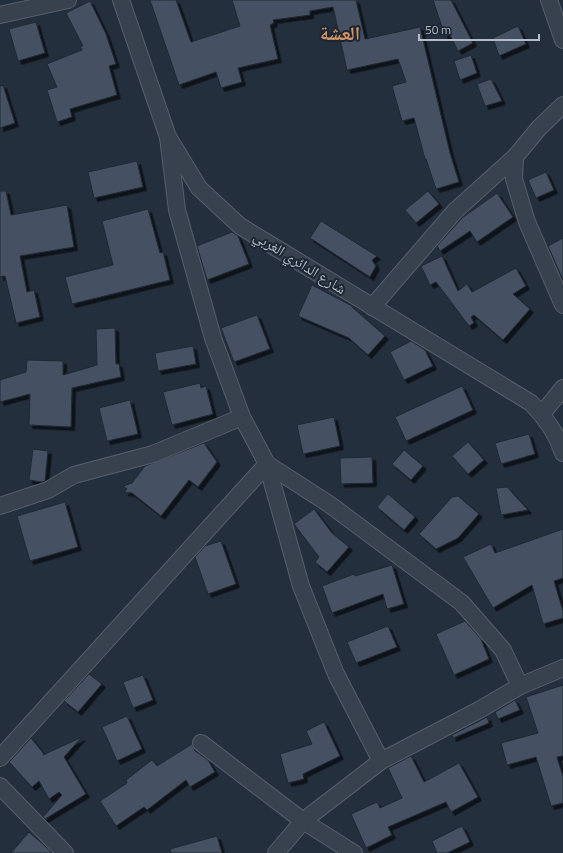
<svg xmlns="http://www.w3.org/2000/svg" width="563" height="853" font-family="'Titillium Web','Noto Naskh Arabic',sans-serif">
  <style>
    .building { fill: #455162; stroke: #1f2835; filter: url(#shadow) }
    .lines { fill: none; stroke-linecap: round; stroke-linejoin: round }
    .minor-casing { stroke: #565f6c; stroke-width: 18 }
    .minor { stroke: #38414e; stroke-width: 16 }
    .labels { text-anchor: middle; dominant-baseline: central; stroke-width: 4; stroke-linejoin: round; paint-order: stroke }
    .street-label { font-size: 15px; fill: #b4bcc9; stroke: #1d2633 }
    .district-label { font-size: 19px; font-weight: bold; fill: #d59563; stroke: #1d2633 }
  </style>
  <defs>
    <filter id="shadow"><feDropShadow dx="3.5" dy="3.5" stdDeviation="0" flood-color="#0009"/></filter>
  </defs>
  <rect width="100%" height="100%" fill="#242f3e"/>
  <g class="building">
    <path d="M150,0H176L191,42L240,26L232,0H356L365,39L420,27L450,153L459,182L436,189L426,159H425L414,118L402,121L392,86L406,82L398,59L347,70L333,7L310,11V15L273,20L274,23L270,25L278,59L238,68L242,82L221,88L216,72L179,85Z"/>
    <path d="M433,0H451L473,43L458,51L450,35L445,36Z"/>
    <path d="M90,1L106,34L116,64L109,66L117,95L70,109L72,117L57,122L47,90L57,87L47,64L82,50L80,46H83L66,13Z"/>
    <path d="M36,22L45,53L18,61L9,29Z"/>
    <path d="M518,26L526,44L499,56L493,38Z"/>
    <path d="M471,55L477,73L460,80L454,61Z"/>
    <path d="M491,79L502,101L485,106L477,84Z"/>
    <path d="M3,85L15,123L0,128V86Z"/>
    <path d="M137,161L143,187L94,198L88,172Z"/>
    <path d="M546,172L554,190L536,198L528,180Z"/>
    <path d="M0,191H6L11,215L67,205L74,247L20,256L27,292L34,290L40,317L16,323L5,276L0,277Z"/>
    <path d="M428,191L439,204L416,223L405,210Z"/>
    <path d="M497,193L513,217L477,242L470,231L440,251L437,246L462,218Z"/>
    <path d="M148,209L160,253L163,252L170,280L72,304L65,277L113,265L102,221Z"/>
    <path d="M321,221L377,256L372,260L376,266L370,277L310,238Z"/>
    <path d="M232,232L238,236L249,264L207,280L197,246Z"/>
    <path d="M563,238V280L548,246Z"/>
    <path d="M442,256L458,291L467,284L472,292L516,268L526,286L513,294L530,309L503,340L474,315L471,317L474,323L469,326L436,282L430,285L421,266Z"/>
    <path d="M312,285L352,306V307L385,336L368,355L349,338L298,316Z"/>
    <path d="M257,315L270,349L234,362L221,328Z"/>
    <path d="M115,328L116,364H119L121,377L72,388L71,427L29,425L30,394L0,402V380L26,372L27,360L63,361V375L97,365L96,329Z"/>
    <path d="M411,341L425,350L433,366L404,380L390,352Z"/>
    <path d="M193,346L196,364L158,371L155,353Z"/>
    <path d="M200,383L201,388L206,386L213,414L172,425L163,392Z"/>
    <path d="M462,386L473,410L406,441L395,417Z"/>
    <path d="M130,400L138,434L107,441L99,408Z"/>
    <path d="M334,417L340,446L303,454L297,425Z"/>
    <path d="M529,434L535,454L501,464L495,443Z"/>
    <path d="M468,442L484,460L468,474L452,456Z"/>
    <path d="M204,443L217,462L198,487L189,480L161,516L132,493L124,492L127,489L123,486L132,483L145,466Z"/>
    <path d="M33,449L48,451L45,481L42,482L29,480Z"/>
    <path d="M404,450L423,466L411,480L392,464Z"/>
    <path d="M372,457L373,483L341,484L340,458Z"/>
    <path d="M507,487L528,510L501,515L496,488Z"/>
    <path d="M388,494L415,517L404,530L377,507Z"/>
    <path d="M458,496L479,514L458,538L436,549L419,534L452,497Z"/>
    <path d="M65,502L78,547L30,561L17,516Z"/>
    <path d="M314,509L332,533L349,547L327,572L315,562L319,557L294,524Z"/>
    <path d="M563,529V578L554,581L563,611V618L543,624L532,585L493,608L463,557L491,544L495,553Z"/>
    <path d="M221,541L236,584L208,594L195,557L205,546Z"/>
    <path d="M392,565L404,604L387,609L383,594L332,613L322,586L354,574L355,576Z"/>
    <path d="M465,621L481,639L489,659L454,675L436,634Z"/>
    <path d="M388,626L397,647L356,663L347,642Z"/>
    <path d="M89,674L102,684L78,712L64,701Z"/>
    <path d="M143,675L153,700L133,708L123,682Z"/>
    <path d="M563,685V756L557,757L563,776V803L551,806L536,757L507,765L501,743L538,733L526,697Z"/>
    <path d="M515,700L520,710L498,719L495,712Z"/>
    <path d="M127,716L142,749L117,761L102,727Z"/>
    <path d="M487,717L489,723L453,738L452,735Z"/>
    <path d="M324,722L340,756L303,774L304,779L288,783L280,754L312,744L306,731Z"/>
    <path d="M82,737L64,757L86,794L45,819L43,817L62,795L59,792L49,799L39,781L32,787L9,762L31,738L44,754L43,755Z"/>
    <path d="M192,744L195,751L208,760L215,772L190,787L186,780L147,810L144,807L116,826L100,801L127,783L126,780L152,760L157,766Z"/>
    <path d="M411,756L424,782L459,763L478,797L451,812L446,802L388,827L392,835L366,848L351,814L377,802L380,808L402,798L388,768Z"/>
    <path d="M462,826L470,842L447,853H437L432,841Z"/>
    <path d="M29,832L45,846L52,853H11Z"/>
    <path d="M217,836L222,853H171L170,849Z"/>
  </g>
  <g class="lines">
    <defs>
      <g id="minor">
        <path d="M121,0L168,137L199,188L240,226L531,403C545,417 557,434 563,453"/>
        <path d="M549,0L563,40"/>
        <path d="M0,15L68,0"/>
        <path d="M168,137L177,210L213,338L242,417L267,464L329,504L462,603L503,650L520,686"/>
        <path d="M515,157L514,179L527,222L563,305"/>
        <path d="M372,307L455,211L515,157L539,128L563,105"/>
        <path d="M542,414L563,388"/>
        <path d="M267,464L301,586L336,674L381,761"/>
        <path d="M0,506L48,490L74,475L153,454L242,417"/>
        <path d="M201,743L303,821L354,853"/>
        <path d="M0,758L267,464"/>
        <path d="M0,786L65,853"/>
        <path d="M276,853L303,821L381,761L479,710L520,686L563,668"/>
      </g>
    </defs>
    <use href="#minor" class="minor-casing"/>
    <use href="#minor" class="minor"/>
  </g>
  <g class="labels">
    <g class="street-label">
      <text transform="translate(300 262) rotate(32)">شارع الدائري الغربي</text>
    </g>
    <g class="district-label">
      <text x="340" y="32">العشة</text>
    </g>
  </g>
  <path d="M419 34v6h120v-6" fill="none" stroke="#b4bcc9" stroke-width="2"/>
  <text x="425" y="34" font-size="12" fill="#b4bcc9" stroke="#1d2633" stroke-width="3" paint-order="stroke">50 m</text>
</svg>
